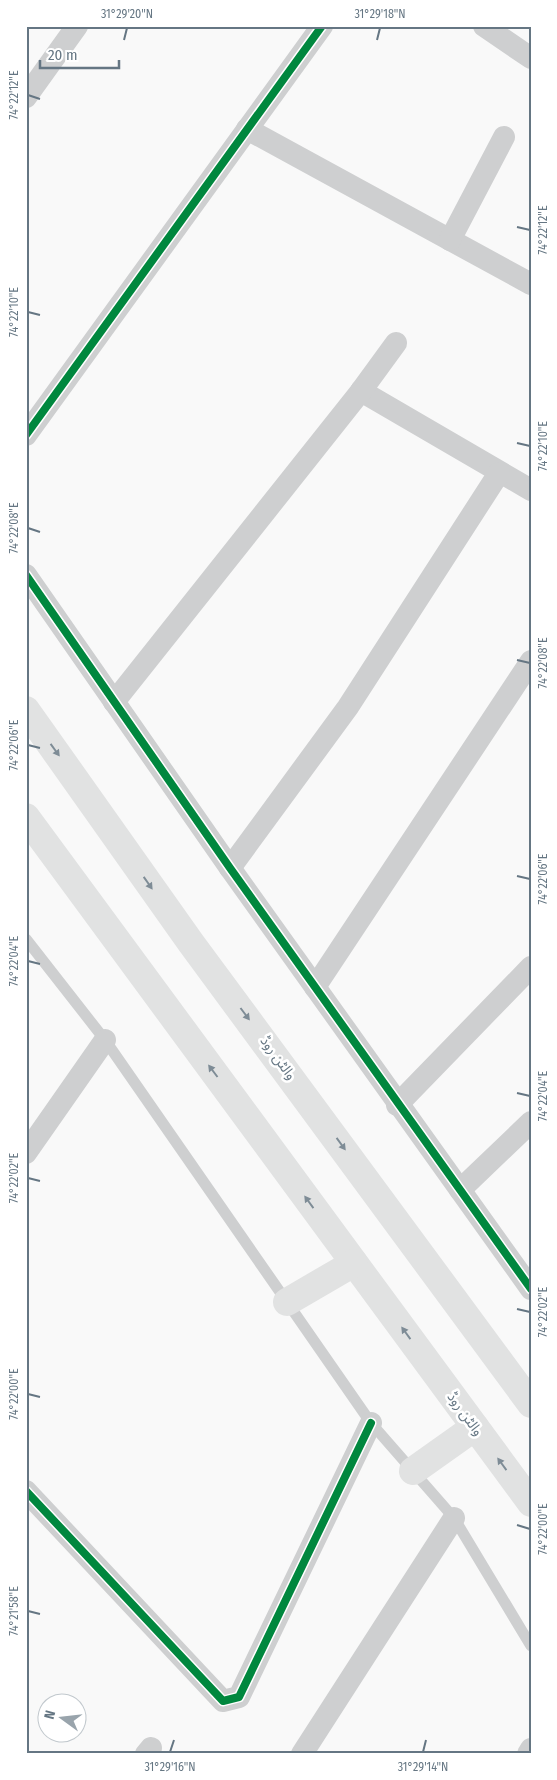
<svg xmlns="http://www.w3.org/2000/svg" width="557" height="1780" font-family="'Fira Sans Condensed','Noto Sans Arabic',sans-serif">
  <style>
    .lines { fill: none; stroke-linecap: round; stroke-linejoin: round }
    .lane { stroke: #cecfd0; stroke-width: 11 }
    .street { stroke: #cecfd0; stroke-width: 22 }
    .secondary { stroke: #e1e2e2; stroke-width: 28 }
    .cycleway-casing { stroke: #fff; stroke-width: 11 }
    .cycleway { stroke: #00873e; stroke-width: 8 }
    .oneway { fill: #7e8c96 }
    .ticks { fill: none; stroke: #657683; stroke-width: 2 }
    .labels { text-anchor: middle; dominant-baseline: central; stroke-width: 5; stroke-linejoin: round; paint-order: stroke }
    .street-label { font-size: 14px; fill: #657683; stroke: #fff }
    .neatline { fill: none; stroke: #657683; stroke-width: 2 }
    .ticks-label { font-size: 12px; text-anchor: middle; fill: #657683 }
  </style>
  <rect width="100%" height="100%" fill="#f9f9f9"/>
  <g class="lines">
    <path class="lane" d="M26,939L105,1040L371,1423L454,1518L531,1646"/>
    <g class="street">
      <path d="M484,26L531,58"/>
      <path d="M26,97L77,26"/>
      <path d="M247,129L531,284"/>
      <path d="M450,240L504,137"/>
      <path d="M361,391L531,490"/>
      <path d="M26,435L322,26"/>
      <path d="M26,575L230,868L531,1289"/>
      <path d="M114,702L361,391L396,343"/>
      <path d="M230,868L348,707L499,473"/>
      <path d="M315,987L531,661"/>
      <path d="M397,1105L531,967"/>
      <path d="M26,1153L105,1040"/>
      <path d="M460,1190L531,1122"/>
      <path d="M26,1491L223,1701L239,1697L371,1423"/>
      <path d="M146,1754L151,1748"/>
      <path d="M302,1754L454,1518"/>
      <path d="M528,1754L531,1749"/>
    </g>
    <g class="secondary">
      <path d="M26,710L191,943L531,1404"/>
      <path d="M26,817L531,1503"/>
      <path d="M287,1302L354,1263"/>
      <path d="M413,1471L475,1427"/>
    </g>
    <defs>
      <g id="cycleway">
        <path d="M26,435L322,26"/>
        <path d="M26,575L230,868L531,1289"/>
        <path d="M26,1491L223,1701L239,1697L371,1423"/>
      </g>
    </defs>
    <use href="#cycleway" class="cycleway-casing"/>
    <use href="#cycleway" class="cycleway"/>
  </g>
  <defs><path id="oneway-solid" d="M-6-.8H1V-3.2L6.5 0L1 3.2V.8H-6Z" transform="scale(1.25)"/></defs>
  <g class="oneway">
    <use href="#oneway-solid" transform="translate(55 750) rotate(54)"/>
    <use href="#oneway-solid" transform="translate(148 883) rotate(55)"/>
    <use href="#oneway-solid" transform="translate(245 1014) rotate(53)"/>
    <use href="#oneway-solid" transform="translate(213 1071) rotate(-127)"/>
    <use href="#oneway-solid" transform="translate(341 1144) rotate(54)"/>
    <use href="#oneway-solid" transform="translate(309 1202) rotate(-126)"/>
    <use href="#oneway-solid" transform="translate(406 1333) rotate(-126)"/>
    <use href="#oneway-solid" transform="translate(502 1464) rotate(-126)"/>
  </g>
  <path class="ticks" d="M124,40L127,28M377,40L380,28M28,95L40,99M517,227L530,230M28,312L40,315M517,443L530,446M28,528L40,532M517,660L530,663M28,745L40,748M517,876L530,879M28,961L40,964M517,1093L530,1096M28,1178L40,1181M517,1309L530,1312M28,1394L40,1397M517,1525L530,1529M28,1611L40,1614M170,1752L174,1740M423,1752L426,1740"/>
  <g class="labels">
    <g class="street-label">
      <text transform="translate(278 1058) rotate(54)">والٹن روڈ</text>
      <text transform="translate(465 1414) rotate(54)">والٹن روڈ</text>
    </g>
  </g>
  <rect width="557" height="1780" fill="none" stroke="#ffffff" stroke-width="55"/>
  <g transform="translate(62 1718) rotate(285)"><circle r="24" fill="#ffffff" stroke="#c1c8cd"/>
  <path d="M0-4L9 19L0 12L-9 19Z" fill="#99a4ac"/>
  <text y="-8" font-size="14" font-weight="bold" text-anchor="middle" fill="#657683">N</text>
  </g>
  <path d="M40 60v8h79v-8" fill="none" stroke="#657683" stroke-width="2.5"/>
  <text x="48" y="60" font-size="15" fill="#657683" stroke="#ffffff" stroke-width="4" paint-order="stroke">20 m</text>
  <rect x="28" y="28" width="502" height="1724" class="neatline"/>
  <g class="ticks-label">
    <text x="127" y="18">31°29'20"N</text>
    <text x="380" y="18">31°29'18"N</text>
    <text transform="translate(14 95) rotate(-90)" y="4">74°22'12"E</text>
    <text transform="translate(543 230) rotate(-90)" y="4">74°22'12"E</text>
    <text transform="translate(14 312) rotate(-90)" y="4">74°22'10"E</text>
    <text transform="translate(543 446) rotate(-90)" y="4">74°22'10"E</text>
    <text transform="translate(14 528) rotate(-90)" y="4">74°22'08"E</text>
    <text transform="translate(543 663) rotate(-90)" y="4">74°22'08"E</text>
    <text transform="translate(14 745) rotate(-90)" y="4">74°22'06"E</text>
    <text transform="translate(543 879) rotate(-90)" y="4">74°22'06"E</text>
    <text transform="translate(14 961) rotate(-90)" y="4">74°22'04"E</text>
    <text transform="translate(543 1096) rotate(-90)" y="4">74°22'04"E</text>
    <text transform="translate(14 1178) rotate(-90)" y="4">74°22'02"E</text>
    <text transform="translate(543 1312) rotate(-90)" y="4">74°22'02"E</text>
    <text transform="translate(14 1394) rotate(-90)" y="4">74°22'00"E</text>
    <text transform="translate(543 1529) rotate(-90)" y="4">74°22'00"E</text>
    <text transform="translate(14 1611) rotate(-90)" y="4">74°21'58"E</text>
    <text x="170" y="1771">31°29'16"N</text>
    <text x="423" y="1771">31°29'14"N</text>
  </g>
</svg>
